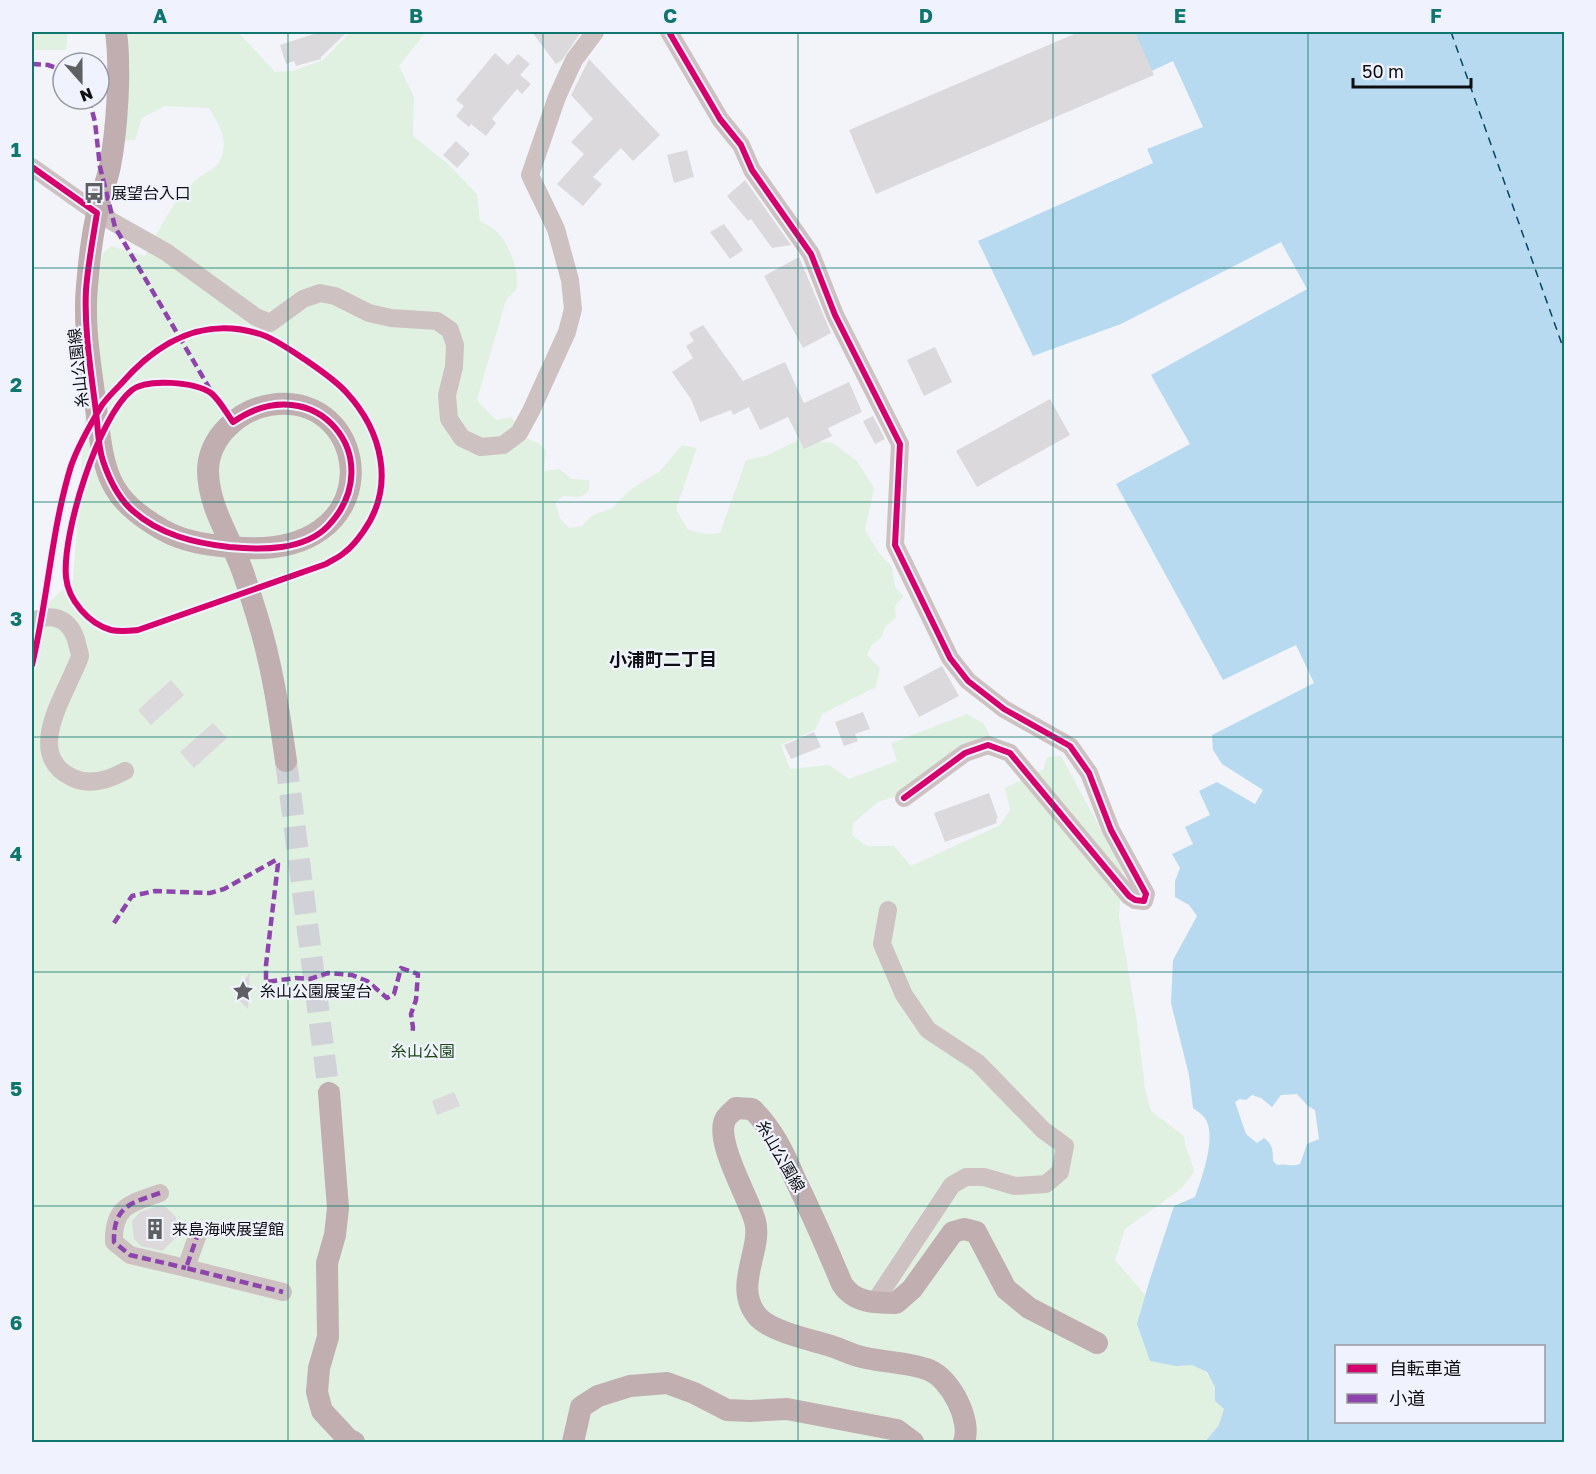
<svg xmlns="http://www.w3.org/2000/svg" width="1596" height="1474" font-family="'Golos Text','Noto Sans JP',sans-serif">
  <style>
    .green { fill: #e1f1e1 }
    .water { fill: #b8daf0; fill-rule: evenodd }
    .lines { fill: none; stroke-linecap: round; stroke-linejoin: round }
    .ferry { stroke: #034662; stroke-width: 1.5; stroke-dasharray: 8 6; stroke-linecap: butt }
    .building { fill: #dbd9db }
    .major-tunnel { stroke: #d1d2d7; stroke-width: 22; stroke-dasharray: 22 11; stroke-linecap: butt }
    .minor { stroke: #cec1c2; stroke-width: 18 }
    .major { stroke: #c1aeb1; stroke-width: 22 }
    .quiet { stroke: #8e44ad; stroke-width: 4.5; stroke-dasharray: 9 4.5; stroke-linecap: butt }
    .cycleway-casing { stroke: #f0f3fd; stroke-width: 10 }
    .cycleway { stroke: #d6006c; stroke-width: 6 }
    .grid { fill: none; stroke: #0f766e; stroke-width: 1.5; stroke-opacity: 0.55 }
    .labels { text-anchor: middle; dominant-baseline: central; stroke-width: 4.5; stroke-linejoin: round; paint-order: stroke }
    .poi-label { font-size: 16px; fill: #0e0f12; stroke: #f0f3fd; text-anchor: start }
    .street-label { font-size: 16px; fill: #0e0f12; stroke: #f0f3fd }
    .park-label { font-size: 16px; fill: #1d4915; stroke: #f0f3fd }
    .neighbourhood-label { font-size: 18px; font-weight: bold; fill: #0e0f12; stroke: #f0f3fd }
    .neatline { fill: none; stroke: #0f766e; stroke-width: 2 }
    .grid-label { font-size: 20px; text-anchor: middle; font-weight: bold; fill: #0f766e }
  </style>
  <rect width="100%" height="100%" fill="#f3f4fa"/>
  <g class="green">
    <path d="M32,32H68L66,50H32Z"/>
    <path d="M128,32H238L275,72L293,71L323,60L350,32H426L399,66L414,97L413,136L447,163L477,194L480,221C485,224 492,227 496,231C510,244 519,271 517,289L506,300L477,400L496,420L511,417L526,438L539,443L546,450L544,471L559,469L572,479L589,480V491L581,497L563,496L555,503L560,518L569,528L582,526L591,516L612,508L631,489L660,471L682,445L697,448L676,509L688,530L706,534L720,533L746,460L765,456L799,440L833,443L857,461L874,488L865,530L879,553L892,567L895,587L904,596L895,606L896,618L885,627L881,638L872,645L867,655L880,668L876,687L822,714L815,730L781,745L790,769L829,765L849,779L897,761L891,743L967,714L984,724L993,741L900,795L878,802L853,823L852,835L867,846H894L911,866L1000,825L1010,810L1005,788L1043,770L1047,757L1061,756L1122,868L1119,917L1136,1015L1145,1088L1151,1111L1184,1136C1185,1150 1192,1158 1194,1172L1182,1188L1125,1229L1115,1260L1184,1340L1246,1431L1235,1442H32V618L73,580L94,292L103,253L111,246L145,256C159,230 173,199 196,180C206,171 218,169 222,155C228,138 217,121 209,108L165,106L142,118L135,140L119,141L130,69Z"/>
  </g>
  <path class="water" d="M1089,32H1564V1442H1205L1219,1425L1224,1409L1215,1401V1387L1207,1372L1192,1365L1176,1366L1150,1361L1137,1324L1149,1282L1174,1206L1195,1197C1202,1178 1215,1141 1207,1122C1205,1116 1198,1112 1193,1108L1189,1075L1171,1003L1173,960L1197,916L1189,905L1175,897V881L1180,868L1172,854L1193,844L1185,827L1210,815L1199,791L1217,782L1255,804L1263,790L1222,764L1213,750L1212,735L1314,683L1296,645L1223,680L1116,484L1190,444L1151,375L1307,289L1281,242L1121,324L1033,356L978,241L1153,163L1147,149L1203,127L1173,61L1115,88ZM1297,1094L1308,1106L1315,1110L1319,1139L1307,1144L1300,1164C1292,1167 1286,1163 1277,1165L1273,1161C1273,1152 1273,1144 1264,1138L1257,1143L1246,1134L1235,1102L1240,1099L1246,1100L1252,1095L1261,1098L1272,1107L1281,1095ZM1336,1346H1544V1422H1336Z"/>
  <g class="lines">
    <path class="ferry" d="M1451,32L1564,350"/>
  </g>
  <g class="building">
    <path d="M320,32H347L321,57V59L296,66L294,61L286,64L280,45Z"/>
    <path d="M532,32H581L562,60L556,64Z"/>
    <path d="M1079,32H1135L1154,75L876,194L849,130Z"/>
    <path d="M495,53L508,65L518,54L530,64L520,75L531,84L522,94L517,89L492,119L496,123L486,136L471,124L469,127L456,116L464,106L456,100Z"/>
    <path d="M589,59L660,135L633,161L621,148L593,177L602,184L583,206L557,184L584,154L571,142L593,119L571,95Z"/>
    <path d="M456,141L470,154L457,168L443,155Z"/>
    <path d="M687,150L694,177L674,183L667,155Z"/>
    <path d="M745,180L791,245L772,248L751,219L748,221L727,196Z"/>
    <path d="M724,224L743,250L730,259L710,232Z"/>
    <path d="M799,257L831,333L803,348L764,276Z"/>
    <path d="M703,325L743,381L785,362L804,403L849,382L862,412L828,428L832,436L804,449L788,417L760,430L749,407L733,415L731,410L700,422L691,399L672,372L693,358L686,346L694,341L689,333Z"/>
    <path d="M935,347L952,382L924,396L907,360Z"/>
    <path d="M1050,399L1070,435L977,487L956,451Z"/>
    <path d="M873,416L885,439L875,444L863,421Z"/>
    <path d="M942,666L959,696L919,717L903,687Z"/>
    <path d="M171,680L184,695L151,725L138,710Z"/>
    <path d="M863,712L870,729L855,734L858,741L844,746L835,722Z"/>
    <path d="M213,723L227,738L194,768L180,752Z"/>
    <path d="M814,732L821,747L791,759L784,745Z"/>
    <path d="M989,793L998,818L996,819L997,823L945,842L934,813Z"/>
    <path d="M250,973L248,1009L237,998L236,993L237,987Z"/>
    <path d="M454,1092L460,1106L437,1115L432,1101Z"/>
    <path d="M157,1206L166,1207L176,1217L177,1237L162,1251L141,1246L134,1239L132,1221L140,1212Z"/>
  </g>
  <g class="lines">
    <path class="major-tunnel" d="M286,761L329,1093"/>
    <g class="minor">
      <path d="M669,32L720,119L741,145L752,170L811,254L835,315L900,444L895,545L950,658L968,681L1004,709L1070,746L1089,773L1111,830L1146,894L1144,901L1135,900L1129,896L1010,753L988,745L965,753L904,798"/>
      <path d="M32,167L97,213L166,252L242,307L256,317L270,323L303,299L320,293L335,296L369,313L391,318L437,321L450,330L455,345L454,367L447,395L449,419L462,438L481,447L503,445L519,433L531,411L567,332L573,309L570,280L556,229L530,175L557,97L574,60L595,32"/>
      <path d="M32,621C54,612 71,619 77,643C77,646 80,652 80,656C79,661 75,668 73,673C59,705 27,757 73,778C91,786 109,780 125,771"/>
      <path d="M160,1193C131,1203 113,1206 114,1242L130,1255L186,1268"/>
      <path d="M199,1231L186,1268L283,1292"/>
      <path d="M874,1303L952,1185L966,1177H984L1015,1186L1046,1184L1060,1172L1065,1146L1043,1130L978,1063L928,1030L904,995L882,944L888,910"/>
    </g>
    <g class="major">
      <path d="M116,32C121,68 117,130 110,166C107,181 101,195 98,210C92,234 89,261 87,286C83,327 91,368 96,408C104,470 105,497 163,530C184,542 208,545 231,547C394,565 374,388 270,405C239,410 209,437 208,470C208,505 229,536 241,567C247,583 252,600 257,616C272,664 279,712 286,761"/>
      <path d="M329,1093L338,1208L335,1235L327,1263L328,1337L319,1368L317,1392L322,1411L348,1439L354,1442"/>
      <path d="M573,1442L581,1407L598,1396L630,1386L667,1383L694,1393L727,1410L750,1411L787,1409L897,1430L913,1442"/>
      <path d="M964,1442C972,1421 951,1379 929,1370C912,1363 884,1362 866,1358C854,1356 843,1350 831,1346C812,1340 773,1332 759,1318C731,1288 763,1250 755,1221C749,1198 713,1139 726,1118C729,1114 733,1111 736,1108L752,1109C772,1128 784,1153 795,1179C812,1214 827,1248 842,1284C854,1303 875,1303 896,1303L912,1289L953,1232L964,1229L976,1232L1006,1289L1029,1308L1097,1343"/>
    </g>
    <g class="quiet">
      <path d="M32,64L48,65L63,70"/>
      <path d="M89,99L95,122L100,167L115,227L211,391"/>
      <path d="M114,923L132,896L155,891L210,893L224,889L276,860L278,864L266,965V982L296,978L310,979L328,973L352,975L367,981L387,998L394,994L401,968L418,974L416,1000L411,1014L413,1028L412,1035"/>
      <path d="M160,1193C131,1203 113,1206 114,1242L130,1255L186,1268"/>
      <path d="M199,1231L186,1268L283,1292"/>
    </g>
    <defs>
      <g id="cycleway">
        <path d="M669,32L720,119L741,145L752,170L811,254L835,315L900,444L895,545L950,658L968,681L1004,709L1070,746L1089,773L1111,830L1146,894L1144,901L1135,900L1129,896L1010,753L988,745L965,753L904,798"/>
        <path d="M32,167L97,213C93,238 88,264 86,290C84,330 91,371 96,412C98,428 98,446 103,461C109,479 118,498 133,511C160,535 195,543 229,547C261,550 304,551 328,526C391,460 316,365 233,422C227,414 219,399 211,393C195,382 147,378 132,390C98,417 62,534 66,577C68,600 89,624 111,630C120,632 128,631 138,630L326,564C332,560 340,557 345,552C352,547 358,539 363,532C396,486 382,431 346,392C335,380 320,370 307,361C293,352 276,339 260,334C202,316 157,342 120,385C114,391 107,398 102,405C93,420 77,449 71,466C51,531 48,599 32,665"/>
      </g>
    </defs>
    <use href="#cycleway" class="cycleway-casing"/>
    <use href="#cycleway" class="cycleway"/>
  </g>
  <path class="grid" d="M288,32V1442M543,32V1442M798,32V1442M1053,32V1442M1308,32V1442M32,268H1564M32,502H1564M32,737H1564M32,972H1564M32,1206H1564"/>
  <defs>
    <symbol id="bus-bare" viewBox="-9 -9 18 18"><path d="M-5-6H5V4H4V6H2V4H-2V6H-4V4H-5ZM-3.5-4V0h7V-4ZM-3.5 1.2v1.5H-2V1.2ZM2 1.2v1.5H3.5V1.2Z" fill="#5e5f63" stroke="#f0f3fd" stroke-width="2.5" paint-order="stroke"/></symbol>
    <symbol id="sight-bare" viewBox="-9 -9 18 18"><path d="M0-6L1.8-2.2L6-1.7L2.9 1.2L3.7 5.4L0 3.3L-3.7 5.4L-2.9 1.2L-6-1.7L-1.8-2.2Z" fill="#5e5f63" stroke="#f0f3fd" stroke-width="2.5" paint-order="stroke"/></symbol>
    <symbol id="building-bare" viewBox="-9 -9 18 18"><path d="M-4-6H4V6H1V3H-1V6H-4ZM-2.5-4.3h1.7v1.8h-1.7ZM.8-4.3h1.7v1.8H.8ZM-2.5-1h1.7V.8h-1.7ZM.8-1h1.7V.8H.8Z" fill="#5e5f63" stroke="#f0f3fd" stroke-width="2.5" paint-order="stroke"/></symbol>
  </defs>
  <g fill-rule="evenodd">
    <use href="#bus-bare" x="79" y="178" width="30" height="30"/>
    <use href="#sight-bare" x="228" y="976" width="30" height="30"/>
    <use href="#building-bare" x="140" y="1214" width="30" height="30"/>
  </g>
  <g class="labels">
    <g class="poi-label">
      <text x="111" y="193">展望台入口</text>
      <text x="260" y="991">糸山公園展望台</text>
      <text x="172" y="1229">来島海峡展望館</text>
    </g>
    <g class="street-label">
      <text transform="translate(78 368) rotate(-96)">糸山公園線</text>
      <text transform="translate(781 1156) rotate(60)">糸山公園線</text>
    </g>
    <g class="park-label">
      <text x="423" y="1051">糸山公園</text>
    </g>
    <g class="neighbourhood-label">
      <text x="663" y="659">小浦町二丁目</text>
    </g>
  </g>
  <rect width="1596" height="1474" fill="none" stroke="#f0f3fd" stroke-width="66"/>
  <rect x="1335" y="1345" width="210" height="78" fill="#f0f3fd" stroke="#96989f" stroke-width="1.5"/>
  <rect x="1347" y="1364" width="30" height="9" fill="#d6006c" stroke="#96989f" stroke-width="1.5"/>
  <text x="1389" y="1375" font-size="18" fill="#0e0f12">自転車道</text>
  <rect x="1347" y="1394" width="30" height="9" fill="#8e44ad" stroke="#96989f" stroke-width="1.5"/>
  <text x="1389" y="1405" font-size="18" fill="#0e0f12">小道</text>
  <g transform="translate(81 81) rotate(159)"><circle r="28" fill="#f0f3fd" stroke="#96989f" stroke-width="1.5"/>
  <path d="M0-4.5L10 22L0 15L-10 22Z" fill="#5e5f63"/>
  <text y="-9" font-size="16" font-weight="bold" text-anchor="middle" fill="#0e0f12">N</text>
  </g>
  <path d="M1353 78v9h118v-9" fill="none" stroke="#0e0f12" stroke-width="3"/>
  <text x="1362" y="78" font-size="18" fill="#0e0f12" stroke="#f0f3fd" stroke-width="4.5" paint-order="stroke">50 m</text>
  <rect x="33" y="33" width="1530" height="1408" class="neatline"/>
  <g class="grid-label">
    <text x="160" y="23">A</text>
    <text x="416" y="23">B</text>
    <text x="670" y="23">C</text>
    <text x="926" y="23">D</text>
    <text x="1180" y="23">E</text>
    <text x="1436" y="23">F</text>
    <text x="16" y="157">1</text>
    <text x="16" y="392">2</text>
    <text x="16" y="626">3</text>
    <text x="16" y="861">4</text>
    <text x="16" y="1096">5</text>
    <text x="16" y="1330">6</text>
  </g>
</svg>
